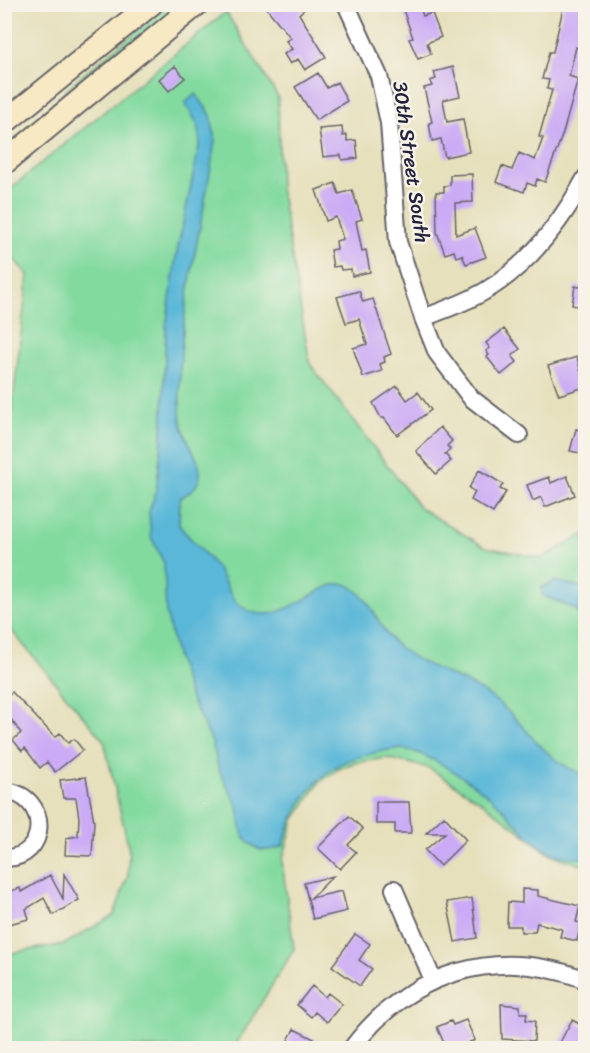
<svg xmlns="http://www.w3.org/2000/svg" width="590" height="1053" font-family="Sriracha,sans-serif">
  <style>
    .green { fill: #82da9f; stroke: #527e6d; stroke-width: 1.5 }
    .water { fill: #5ab7d8; stroke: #3e6c8a; stroke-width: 1.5 }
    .building { fill: #cbabf5 }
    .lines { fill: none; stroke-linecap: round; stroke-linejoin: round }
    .street-casing { stroke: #676468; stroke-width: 20 }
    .secondary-casing { stroke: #676468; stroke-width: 26 }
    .street { stroke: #fff; stroke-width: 16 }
    .secondary { stroke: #f7e9c3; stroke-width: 22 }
    .labels { text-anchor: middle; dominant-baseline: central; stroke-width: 5; stroke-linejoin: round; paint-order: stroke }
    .street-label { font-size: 20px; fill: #22223b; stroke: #f7f3e8 }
  </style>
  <rect width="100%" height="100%" fill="#f7f3e8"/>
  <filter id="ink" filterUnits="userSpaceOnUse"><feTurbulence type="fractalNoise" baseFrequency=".0167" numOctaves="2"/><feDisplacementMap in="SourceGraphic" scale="12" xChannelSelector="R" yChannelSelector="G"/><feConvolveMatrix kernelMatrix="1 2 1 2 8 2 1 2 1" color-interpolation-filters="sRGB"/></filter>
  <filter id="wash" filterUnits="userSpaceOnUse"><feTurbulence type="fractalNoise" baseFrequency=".008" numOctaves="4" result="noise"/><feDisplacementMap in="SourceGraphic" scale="24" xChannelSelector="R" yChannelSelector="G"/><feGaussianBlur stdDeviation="1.35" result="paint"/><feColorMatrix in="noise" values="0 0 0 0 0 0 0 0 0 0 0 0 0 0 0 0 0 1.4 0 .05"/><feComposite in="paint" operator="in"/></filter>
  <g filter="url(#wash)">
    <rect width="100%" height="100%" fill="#e6e0bc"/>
    <path class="green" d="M 169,5 L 185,5 L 18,139 L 74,82 Z
      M 226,12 L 278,97 L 280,187 L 310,364 L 420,508 L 485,547 L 542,558 L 585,534 L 585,866 L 551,855 L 479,800 L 429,768 L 387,758 L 354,763 L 337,770 L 319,783 L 294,820 L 282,862 L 294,949 L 234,1048 L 5,1048 L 5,954 L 65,944 L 114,915 L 128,875 L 129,849 L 104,741 L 5,623 L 5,467 L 28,275 L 5,249 L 5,193 Z"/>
    <path class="water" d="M 196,94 L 211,115 L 215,140 C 204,223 179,304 180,388 C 180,400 179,414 182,425 C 189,453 220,478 180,498 L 179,525 C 191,541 207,554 218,570 C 225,580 229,597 239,605 C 282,638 324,568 352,587 C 375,602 378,631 399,647 C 426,669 463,677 491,697 C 524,719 544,764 585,774 L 585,859 C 576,858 563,857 554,854 C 532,845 515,821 499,805 C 480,787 426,750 401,749 C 387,748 369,755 356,758 C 316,769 293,809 283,846 L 271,850 L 260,850 L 249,843 L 242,833 L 238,807 L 219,770 L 212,742 L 189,695 L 176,655 L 166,612 L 164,563 L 151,537 L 149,512 L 156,491 L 162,439 L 166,327 L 176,257 L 200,142 L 197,123 L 185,103 Z
      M 555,581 L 585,588 L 585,628 L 577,610 L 542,595 L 541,588 Z"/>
    <g id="blocks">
      <path class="building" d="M 263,4 L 310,4 L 299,14 L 326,57 L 305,70 L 298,59 L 290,64 L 284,54 L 292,49 L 286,41 L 291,38 Z
        M 401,4 L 419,4 L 423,16 L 432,13 L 441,37 L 427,43 L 431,54 L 418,59 L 409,39 L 413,38 Z
        M 564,4 L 585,4 L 581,24 L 585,25 L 585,34 L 582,48 L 576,47 L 569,76 L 578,79 L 563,133 L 545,182 L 537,179 L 535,186 L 527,183 L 524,192 L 496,182 L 502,166 L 512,170 L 519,153 L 535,160 L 543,138 L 539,137 L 552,90 L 547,89 L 549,80 L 542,79 L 549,52 L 553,52 Z
        M 175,66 L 185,78 L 169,91 L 159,79 Z
        M 453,67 L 460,96 L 443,100 L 447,122 L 463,119 L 469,152 L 445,157 L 441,139 L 432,141 L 429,123 L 432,122 L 424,88 L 432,86 L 430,81 L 436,79 L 434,72 Z
        M 318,73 L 327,88 L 337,82 L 347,101 L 316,120 L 295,87 Z
        M 342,127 L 343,136 L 347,135 L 347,141 L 356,140 L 358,158 L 342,160 L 341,155 L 323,157 L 319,129 Z
        M 472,174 L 473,202 L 455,203 L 456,235 L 475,228 L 486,257 L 466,264 L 462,255 L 456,257 L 454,251 L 445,254 L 437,232 L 436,192 L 444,192 L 444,186 L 450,185 L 450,175 Z
        M 335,183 L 339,194 L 352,190 L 362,219 L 356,221 L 362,251 L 366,250 L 370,272 L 352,276 L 351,269 L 341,270 L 340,266 L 333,267 L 330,250 L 337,249 L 336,241 L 343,239 L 336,217 L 326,221 L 316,190 Z
        M 575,286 L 585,288 L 585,308 L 572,305 Z
        M 359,291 L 363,302 L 373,299 L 391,354 L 384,357 L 385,362 L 380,364 L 382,371 L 363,377 L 353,348 L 367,344 L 359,319 L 346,323 L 337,297 Z
        M 504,329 L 520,349 L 512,356 L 517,362 L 501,375 L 487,357 L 489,355 L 486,351 L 490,348 L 486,343 Z
        M 577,357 L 585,387 L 559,395 L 548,366 Z
        M 397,386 L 407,400 L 418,392 L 431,410 L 397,435 L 384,418 L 381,418 L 373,403 Z
        M 440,427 L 452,441 L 447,446 L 450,449 L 445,454 L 451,461 L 436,474 L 416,451 Z
        M 576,429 L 585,431 L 585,454 L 570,451 Z
        M 479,470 L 503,484 L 500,489 L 506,492 L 493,513 L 471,500 L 475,492 L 469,488 Z
        M 567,476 L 575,495 L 545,507 L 541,497 L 533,501 L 527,485 L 549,477 L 551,483 Z
        M 12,692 L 55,737 L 60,733 L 68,743 L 74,739 L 83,750 L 55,772 L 47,762 L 40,768 L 25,748 L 22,751 L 13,740 L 21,733 L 4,710 L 4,698 Z
        M 86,777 L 94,821 L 92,856 L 65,855 L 66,838 L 78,836 L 79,818 L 76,798 L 63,798 L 60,780 Z
        M 376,802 L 409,802 L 411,833 L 395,833 L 395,824 L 376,824 Z
        M 349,816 L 363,829 L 348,845 L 356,852 L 340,869 L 318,848 Z
        M 444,816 L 466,840 L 440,866 L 425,850 L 445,833 L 426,833 Z
        M 64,874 L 79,900 L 53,915 L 44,898 L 26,909 L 29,919 L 4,925 L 4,893 L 20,888 L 21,892 L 50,875 L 63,899 Z
        M 333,876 L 311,898 L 342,891 L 347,911 L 313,919 L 304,883 Z
        M 522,889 L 538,890 L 538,896 L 580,906 L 576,922 L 581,923 L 577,941 L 560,937 L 562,929 L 537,923 L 535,932 L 521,932 L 521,926 L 507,926 L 508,902 L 522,903 Z
        M 472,898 L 477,938 L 455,942 L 447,902 Z
        M 355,934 L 370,944 L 359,960 L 372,969 L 360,986 L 332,966 Z
        M 312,986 L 325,997 L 328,993 L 342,1004 L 327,1022 L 315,1012 L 311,1017 L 297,1005 Z
        M 501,1004 L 520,1006 L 520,1013 L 527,1013 L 526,1020 L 535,1021 L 534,1041 L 502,1039 Z
        M 466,1020 L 475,1040 L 468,1043 L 470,1048 L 446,1048 L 437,1027 L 451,1021 L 453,1025 Z
        M 572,1020 L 585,1027 L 585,1048 L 557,1048 Z
        M 294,1029 L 318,1041 L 314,1048 L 284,1048 Z"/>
    </g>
  </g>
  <g filter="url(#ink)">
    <use href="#blocks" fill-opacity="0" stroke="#676468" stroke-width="1.5"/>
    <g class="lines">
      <defs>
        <path id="street" d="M 346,4 L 379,76 L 389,123 L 398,242 L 423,318 L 437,353 L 471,398 L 519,435
          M 423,318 C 439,312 455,306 470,299 C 522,275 559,226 586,177
          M 4,791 C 52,795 48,860 4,858
          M 394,889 L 433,980
          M 352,1048 C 409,972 496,945 586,980"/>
        <path id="secondary" d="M 4,123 L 151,4
          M 4,163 L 197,4"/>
      </defs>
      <use href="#street" class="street-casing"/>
      <use href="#secondary" class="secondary-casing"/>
      <use href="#street" class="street"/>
      <use href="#secondary" class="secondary"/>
    </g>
  </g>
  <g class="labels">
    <g class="street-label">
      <text transform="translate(411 162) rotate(82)">30th Street South</text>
    </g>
  </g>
  <rect width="590" height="1053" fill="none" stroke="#f7f3e8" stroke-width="24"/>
</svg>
